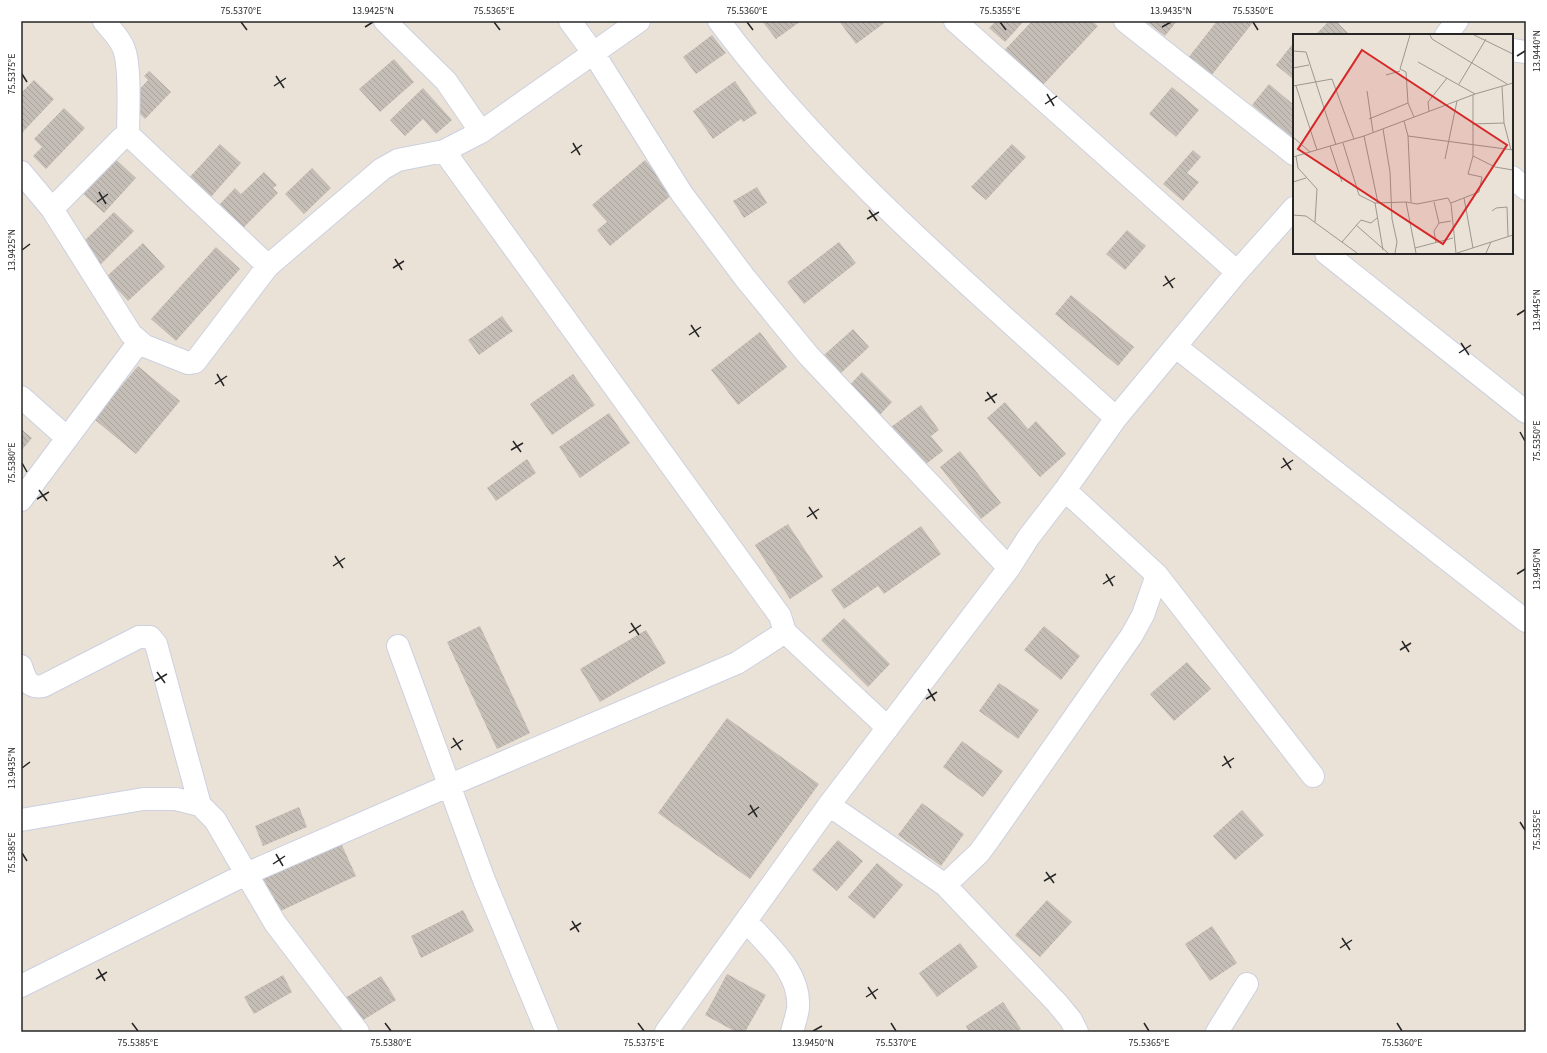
<svg xmlns="http://www.w3.org/2000/svg" width="1547" height="1053" font-family="'Source Sans 3',sans-serif">
  <style>
    .building { fill: url(#building-back-hatch) }
    .lines { fill: none; stroke-linecap: round; stroke-linejoin: round }
    .minor-casing { stroke: #ccd0e0; stroke-width: 24 }
    .minor { stroke: #fff; stroke-width: 22 }
    .ticks { fill: none; stroke: #262626; stroke-width: 1.5 }
    .inset-road { fill: none; stroke: #9c9790; stroke-width: 1 }
    .view { fill: #d62828; fill-opacity: 0.15; stroke: #d62828; stroke-width: 2 }
    .inset-edge { fill: none; stroke: #262626; stroke-width: 2 }
    .neatline { fill: none; stroke: #262626; stroke-width: 1.5 }
    .ticks-label { font-size: 10px; text-anchor: middle; fill: #262626 }
  </style>
  <defs>
    <pattern id="building-back-hatch" width="6" height="6" patternUnits="userSpaceOnUse"><rect width="6" height="6" fill="#c5beb7"/><path d="M-1 5l2 2M0 0l6 6M5-1l2 2" fill="none" stroke="#a9a39d"/></pattern>
  </defs>
  <rect width="100%" height="100%" fill="#eae2d7"/>
  <path class="building" d="M 762,21 L 801,21 L 776,39 Z
    M 839,21 L 887,21 L 856,44 Z
    M 996,21 L 1024,21 L 1005,42 L 989,28 Z
    M 1032,21 L 1092,21 L 1098,26 L 1042,86 L 1000,55 Z
    M 1146,21 L 1177,21 L 1165,36 Z
    M 1217,21 L 1254,21 L 1211,76 L 1188,58 Z
    M 1329,21 L 1336,21 L 1350,35 L 1315,35 Z
    M 712,35 L 726,53 L 696,74 L 683,57 Z
    M 1294,42 L 1294,80 L 1276,65 Z
    M 394,59 L 414,82 L 380,112 L 359,89 Z
    M 149,71 L 171,92 L 145,119 L 128,102 L 148,80 L 144,76 Z
    M 34,80 L 54,99 L 21,134 L 21,93 Z
    M 735,81 L 757,113 L 743,122 L 741,119 L 713,139 L 693,111 Z
    M 1269,84 L 1294,105 L 1294,139 L 1252,105 Z
    M 1172,87 L 1199,110 L 1176,137 L 1149,114 Z
    M 423,88 L 452,120 L 436,134 L 423,119 L 405,136 L 390,120 Z
    M 64,108 L 85,128 L 46,169 L 33,156 L 42,147 L 34,139 Z
    M 220,144 L 241,163 L 210,198 L 189,178 Z
    M 1012,144 L 1026,157 L 986,200 L 971,187 Z
    M 1193,150 L 1201,157 L 1187,173 L 1199,182 L 1183,201 L 1163,184 Z
    M 110,154 L 136,178 L 104,213 L 78,189 Z
    M 645,160 L 673,194 L 610,246 L 597,230 L 607,222 L 592,205 Z
    M 312,168 L 331,188 L 304,214 L 285,194 Z
    M 264,172 L 277,185 L 273,188 L 278,193 L 243,228 L 220,204 L 235,188 L 241,194 Z
    M 757,187 L 767,203 L 744,218 L 733,201 Z
    M 114,212 L 134,231 L 101,264 L 81,244 Z
    M 1127,230 L 1146,246 L 1125,270 L 1106,254 Z
    M 839,242 L 856,263 L 804,304 L 787,282 Z
    M 143,243 L 165,267 L 128,301 L 106,277 Z
    M 216,247 L 240,269 L 176,341 L 151,319 Z
    M 1071,295 L 1134,347 L 1118,366 L 1055,314 Z
    M 502,316 L 513,331 L 479,355 L 468,340 Z
    M 853,329 L 869,347 L 840,374 L 824,355 Z
    M 760,332 L 787,367 L 738,405 L 711,370 Z
    M 138,366 L 180,401 L 136,454 L 94,419 Z
    M 862,372 L 892,402 L 876,419 L 846,389 Z
    M 573,374 L 595,405 L 552,435 L 530,404 Z
    M 1005,402 L 1028,429 L 1036,421 L 1066,454 L 1040,477 L 987,418 Z
    M 921,405 L 939,430 L 931,436 L 943,451 L 922,467 L 891,427 Z
    M 609,413 L 630,443 L 580,478 L 559,447 Z
    M 21,429 L 32,438 L 21,451 Z
    M 960,451 L 1001,503 L 981,519 L 940,467 Z
    M 527,459 L 536,473 L 496,501 L 487,488 Z
    M 788,524 L 823,577 L 790,599 L 755,545 Z
    M 921,526 L 941,554 L 884,594 L 878,586 L 844,609 L 831,590 Z
    M 844,618 L 890,664 L 868,687 L 821,640 Z
    M 480,626 L 530,733 L 497,749 L 447,642 Z
    M 1044,626 L 1080,656 L 1061,680 L 1024,650 Z
    M 646,630 L 666,663 L 600,702 L 580,669 Z
    M 1187,662 L 1211,689 L 1174,721 L 1150,694 Z
    M 999,683 L 1039,710 L 1018,739 L 979,711 Z
    M 727,718 L 819,784 L 750,879 L 658,813 Z
    M 962,741 L 1003,771 L 983,797 L 943,767 Z
    M 922,803 L 964,834 L 941,866 L 898,835 Z
    M 299,807 L 307,827 L 263,846 L 255,826 Z
    M 1242,810 L 1264,835 L 1235,860 L 1213,836 Z
    M 838,840 L 863,861 L 837,891 L 812,870 Z
    M 340,841 L 356,876 L 274,914 L 258,879 Z
    M 877,863 L 903,885 L 874,919 L 848,897 Z
    M 1047,900 L 1072,922 L 1040,957 L 1015,935 Z
    M 463,910 L 474,931 L 421,958 L 411,936 Z
    M 1212,926 L 1237,963 L 1210,981 L 1185,944 Z
    M 960,943 L 978,967 L 937,997 L 919,973 Z
    M 727,974 L 766,995 L 745,1032 L 736,1032 L 705,1015 Z
    M 283,975 L 292,992 L 254,1014 L 244,997 Z
    M 381,976 L 396,1000 L 355,1025 L 340,1001 Z
    M 1003,1002 L 1021,1029 L 1017,1032 L 969,1032 L 966,1026 Z"/>
  <g class="lines">
    <defs>
      <path id="minor" d="M 104,21 C 111,30 120,38 124,49 C 131,68 128,115 128,137
        M 385,21 L 446,81 L 481,132
        M 570,21 L 594,54 L 682,194 L 745,278 L 808,355 L 1009,568
        M 719,21 C 831,171 978,292 1116,418
        M 955,21 L 1237,272
        M 1125,21 L 1294,154
        M 1446,35 L 1457,21
        M 1512,50 L 1526,52
        M 444,151 L 780,616 L 785,632 L 888,728
        M 21,172 L 52,209 L 131,334 L 145,346 L 188,363 L 195,362 L 268,266 L 382,169 L 398,160 L 444,151 L 481,132 L 639,21
        M 1512,177 L 1526,189
        M 52,209 L 122,138 L 128,137 L 133,139 L 268,266
        M 1326,253 L 1526,412
        M 1176,347 L 1526,621
        M 21,397 L 66,437
        M 1065,490 L 1157,575 L 1313,776
        M 21,500 L 139,342
        M 398,646 L 484,880 L 547,1032
        M 21,666 C 25,678 28,689 43,686 L 139,637 L 150,637 L 156,644 L 200,805
        M 829,805 L 945,885 L 1057,1003 L 1071,1020 L 1077,1032
        M 21,820 L 143,799 L 176,799 L 200,805 L 215,820 L 275,923 L 358,1032
        M 945,885 L 979,853 L 990,838 L 1132,635 L 1143,615 L 1157,575
        M 747,922 C 768,946 801,972 798,1008 C 797,1016 794,1024 792,1032
        M 21,986 L 246,874 L 448,786 L 737,663 L 785,632
        M 666,1032 L 829,805 L 1009,568 L 1028,538 L 1065,490 L 1116,418 L 1237,272 L 1294,208
        M 1217,1032 L 1247,984"/>
    </defs>
    <use href="#minor" class="minor-casing"/>
    <use href="#minor" class="minor"/>
  </g>
  <path class="ticks" d="M 241,22 L 247,30M 494,22 L 500,30M 747,22 L 753,30M 1000,22 L 1006,30M 1253,22 L 1258,30M 365,27 L 373,22M 1162,27 L 1171,22M 1517,56 L 1525,51M 22,74 L 27,82M 276,76 L 284,88M 274,86 L 286,78M 1047,94 L 1054,106M 1045,104 L 1057,96M 573,143 L 580,155M 571,153 L 582,145M 99,192 L 106,204M 97,202 L 108,194M 869,210 L 877,221M 867,219 L 879,212M 22,250 L 30,244M 395,259 L 402,270M 393,268 L 404,261M 1165,276 L 1173,288M 1163,286 L 1175,278M 1517,315 L 1525,310M 691,325 L 699,337M 689,335 L 701,327M 1461,343 L 1469,355M 1459,353 L 1471,345M 217,374 L 224,386M 215,384 L 227,376M 987,392 L 995,403M 985,401 L 997,394M 1520,432 L 1525,441M 513,441 L 521,452M 511,450 L 523,443M 1283,458 L 1291,470M 22,463 L 27,472M 1281,468 L 1293,460M 39,490 L 47,501M 37,499 L 49,492M 809,507 L 817,519M 807,517 L 819,509M 335,556 L 343,568M 333,566 L 345,558M 1106,574 L 1113,586M 1517,574 L 1525,569M 1103,584 L 1115,576M 631,623 L 639,635M 629,633 L 641,625M 1402,641 L 1409,652M 1400,650 L 1411,643M 157,672 L 165,683M 155,681 L 167,674M 928,689 L 935,701M 926,699 L 937,692M 453,738 L 461,750M 451,748 L 463,740M 1224,756 L 1231,768M 1222,766 L 1234,758M 22,768 L 30,762M 750,805 L 757,817M 748,815 L 759,807M 1520,822 L 1525,830M 22,853 L 27,861M 276,854 L 283,866M 273,864 L 285,856M 1046,872 L 1054,883M 1044,881 L 1056,874M 572,921 L 579,932M 570,930 L 581,923M 1342,938 L 1350,950M 1340,948 L 1352,940M 98,969 L 105,981M 96,979 L 107,972M 868,987 L 876,999M 866,997 L 878,989M 132,1023 L 138,1031M 385,1023 L 391,1031M 638,1023 L 644,1031M 891,1023 L 896,1031M 1144,1023 L 1149,1031M 1397,1023 L 1402,1031M 813,1031 L 822,1026"/>
  <g transform="translate(1293 34)">
    <rect width="220" height="220" fill="#eae2d7"/>
    <path class="inset-road" d="M 117,1 L 107,35 L 113,38 L 115,69 L 121,83M 137,1 L 139,5 L 214,50M 181,1 L 220,20M 0,17 L 13,18 L 43,111M 125,28 L 182,60M 0,34 L 16,31M 93,41 L 107,37M 166,50 L 193,5M 0,52 L 39,45 L 61,105M 3,52 L 24,116M 209,52 L 211,89 L 218,116M 74,57 L 80,98M 180,61 L 180,122 L 202,133 L 220,136M 136,77 L 135,68 L 154,44M 76,85 L 115,69M 111,87 L 115,102 L 118,168M 179,90 L 211,89M 90,95 L 97,138 L 99,185 L 104,208 L 102,219M 71,102 L 85,169M 115,102 L 220,116M 0,103 L 17,118M 50,109 L 66,161 L 82,169 L 113,168 L 124,170 L 155,164 L 158,170 L 163,219M 37,112 L 49,148M 3,122 L 5,134 L 24,155 L 22,188M 0,123 L 71,102 L 182,60 L 220,49M 152,125 L 164,67M 0,148 L 13,144M 171,164 L 180,214M 113,168 L 123,219M 141,168 L 146,189 L 158,187M 82,169 L 90,216M 158,169 L 186,158 L 189,143 L 175,140 L 180,122M 199,177 L 203,174 L 214,173 L 215,202M 0,181 L 13,182 L 64,219M 63,191 L 95,219M 49,208 L 68,186 L 78,189 L 84,184M 143,209 L 141,197 L 146,189M 122,214 L 160,204M 164,219 L 220,201M 193,219 L 198,208"/>
    <path class="view" d="M 69,16 L 214,111 L 150,210 L 5,115 Z"/>
    <rect width="220" height="220" class="inset-edge"/>
  </g>
  <rect width="1547" height="1053" fill="none" stroke="#ffffff" stroke-width="44"/>
  <rect x="22" y="22" width="1503" height="1009" class="neatline"/>
  <g class="ticks-label">
    <text x="241" y="14">75.5370°E</text>
    <text x="373" y="14">13.9425°N</text>
    <text x="494" y="14">75.5365°E</text>
    <text x="747" y="14">75.5360°E</text>
    <text x="1000" y="14">75.5355°E</text>
    <text x="1171" y="14">13.9435°N</text>
    <text x="1253" y="14">75.5350°E</text>
    <text transform="translate(1536 51) rotate(-90)" y="4">13.9440°N</text>
    <text transform="translate(11 74) rotate(-90)" y="4">75.5375°E</text>
    <text transform="translate(11 250) rotate(-90)" y="4">13.9425°N</text>
    <text transform="translate(1536 310) rotate(-90)" y="4">13.9445°N</text>
    <text transform="translate(1536 441) rotate(-90)" y="4">75.5350°E</text>
    <text transform="translate(11 463) rotate(-90)" y="4">75.5380°E</text>
    <text transform="translate(1536 569) rotate(-90)" y="4">13.9450°N</text>
    <text transform="translate(11 768) rotate(-90)" y="4">13.9435°N</text>
    <text transform="translate(1536 830) rotate(-90)" y="4">75.5355°E</text>
    <text transform="translate(11 853) rotate(-90)" y="4">75.5385°E</text>
    <text x="138" y="1046">75.5385°E</text>
    <text x="391" y="1046">75.5380°E</text>
    <text x="644" y="1046">75.5375°E</text>
    <text x="813" y="1046">13.9450°N</text>
    <text x="896" y="1046">75.5370°E</text>
    <text x="1149" y="1046">75.5365°E</text>
    <text x="1402" y="1046">75.5360°E</text>
  </g>
</svg>
